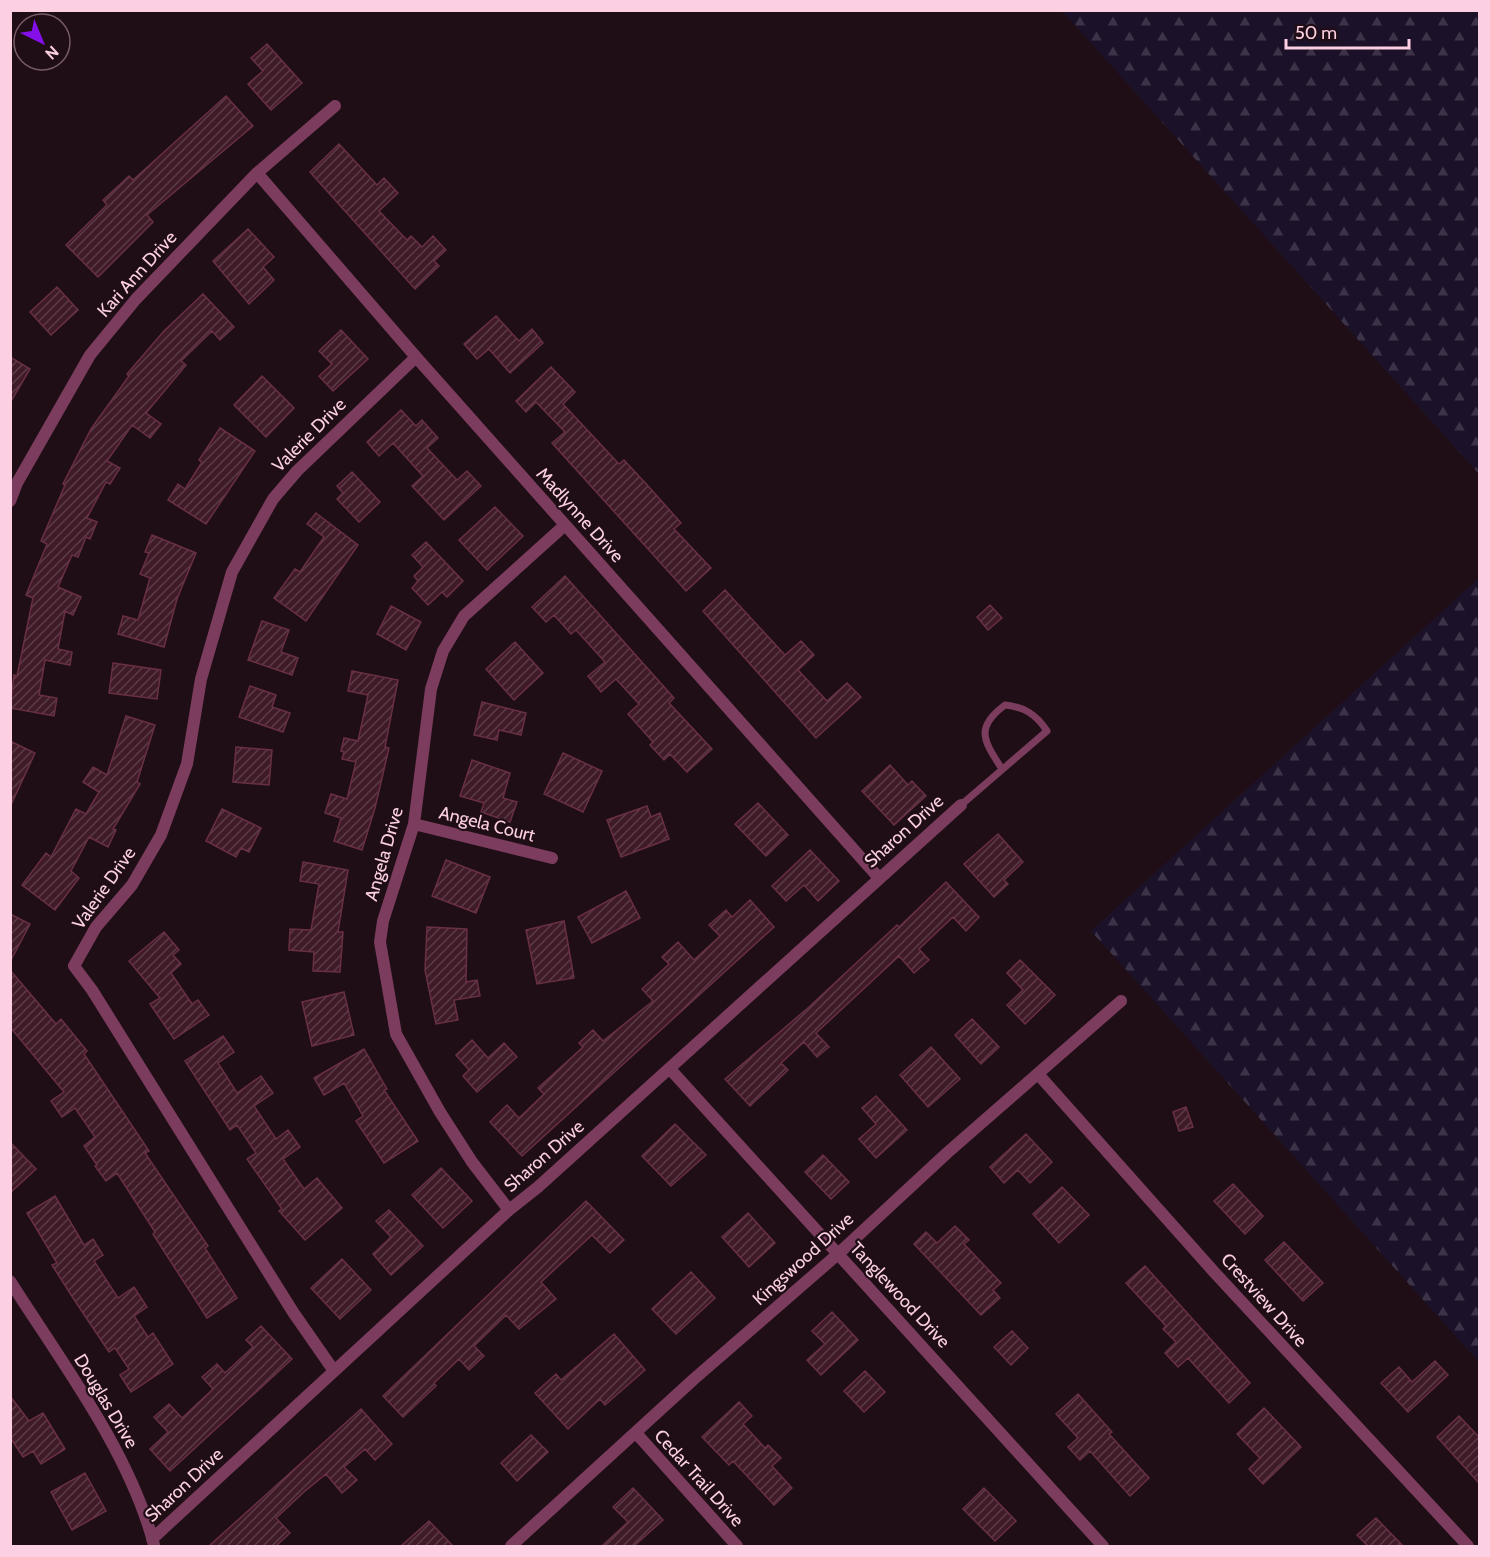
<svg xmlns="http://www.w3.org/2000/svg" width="1490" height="1557" font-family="Cabin,sans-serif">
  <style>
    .forest { fill: url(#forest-firs) }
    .building { fill: url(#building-hatch); stroke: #692f44; stroke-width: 1.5 }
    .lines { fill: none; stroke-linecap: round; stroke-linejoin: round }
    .lane { stroke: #7b3c5d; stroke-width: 7 }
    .street { stroke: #7b3c5d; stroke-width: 12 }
    .labels { text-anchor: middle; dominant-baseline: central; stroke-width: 4.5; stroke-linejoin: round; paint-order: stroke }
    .street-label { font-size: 18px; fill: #fccfe3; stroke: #1f0e15 }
  </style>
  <defs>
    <pattern id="forest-firs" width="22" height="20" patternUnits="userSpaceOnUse" patternTransform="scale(1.5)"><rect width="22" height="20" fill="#1b1229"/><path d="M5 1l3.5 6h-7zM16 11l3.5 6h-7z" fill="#3d3348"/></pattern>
    <pattern id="building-hatch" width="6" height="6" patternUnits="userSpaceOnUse" patternTransform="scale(1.5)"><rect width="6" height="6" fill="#3f1b28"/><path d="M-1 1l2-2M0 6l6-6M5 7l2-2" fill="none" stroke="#5c3b47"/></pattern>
  </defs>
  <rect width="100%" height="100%" fill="#1f0e15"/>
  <path class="forest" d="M 1062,11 L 1479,11 L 1479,474 Z
    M 1479,578 L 1479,1362 L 1091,931 Z"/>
  <path class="building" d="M 267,44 L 302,83 L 271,110 L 248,84 L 263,71 L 251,58 Z
    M 226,96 L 253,126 L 147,215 L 153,222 L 98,277 L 66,245 L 107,205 L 103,200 L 129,176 L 133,180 Z
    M 339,144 L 377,185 L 384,178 L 398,193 L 379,211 L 407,240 L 411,236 L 422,247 L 433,236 L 446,250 L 434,261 L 439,266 L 415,289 L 310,172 Z
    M 248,229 L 274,257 L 263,267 L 274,280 L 249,304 L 213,261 Z
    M 57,287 L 78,310 L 51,335 L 30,312 Z
    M 203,294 L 234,327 L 220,340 L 212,331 L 181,361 L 186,365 L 146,413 L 161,424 L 150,438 L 132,425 L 107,461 L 120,468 L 110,484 L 106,482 L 87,518 L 97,522 L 90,539 L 86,537 L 78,557 L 72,555 L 58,587 L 81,597 L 73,615 L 65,611 L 58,649 L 72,652 L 70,665 L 45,660 L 39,695 L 57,698 L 54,716 L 10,708 L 14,675 L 17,676 L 33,598 L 26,595 L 47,544 L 41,541 L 65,485 L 63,484 L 91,429 L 129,376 L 127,374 L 164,331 Z
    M 496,316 L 519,341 L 532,329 L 543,343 L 510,373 L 489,349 L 477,359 L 464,344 Z
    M 341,330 L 368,359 L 333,391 L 319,376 L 332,364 L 319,351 Z
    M 10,357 L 30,369 L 10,403 Z
    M 551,367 L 575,392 L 563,404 L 619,464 L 624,460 L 649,487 L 681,523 L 674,529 L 711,568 L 686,591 L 552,443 L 565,432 L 536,402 L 526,412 L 516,401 Z
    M 262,376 L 294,408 L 266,437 L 234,405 Z
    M 401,410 L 416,426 L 422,420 L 438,438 L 427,448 L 457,480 L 467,471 L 481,486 L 444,520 L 412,486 L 423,476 L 393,443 L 379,456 L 367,442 Z
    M 220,428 L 255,451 L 206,524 L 168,500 L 178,484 L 185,489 L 202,462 L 199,460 Z
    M 352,472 L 380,502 L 359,522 L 337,499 L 343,493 L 337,486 Z
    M 495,507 L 523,536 L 487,570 L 459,540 Z
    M 316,513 L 358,545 L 306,621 L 274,598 L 295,569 L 300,572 L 324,537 L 307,524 Z
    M 152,535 L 196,553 L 177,599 L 164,647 L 118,634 L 123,616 L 138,620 L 150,578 L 140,574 L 149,553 L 145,552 Z
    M 426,542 L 463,581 L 447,597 L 442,592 L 428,605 L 412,588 L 418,581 L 414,576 L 423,567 L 412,555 Z
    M 565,576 L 674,698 L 669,703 L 712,749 L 687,772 L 670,754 L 664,760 L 650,745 L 653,742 L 628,714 L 639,704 L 616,679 L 601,692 L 588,676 L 605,662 L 576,630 L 571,634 L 554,615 L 546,622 L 532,607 Z
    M 725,590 L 785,655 L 801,641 L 814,655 L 798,670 L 827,701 L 847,683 L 861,697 L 816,738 L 703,611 Z
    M 990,605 L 1002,618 L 988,630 L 977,617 Z
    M 391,606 L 421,622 L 406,650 L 377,634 Z
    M 262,621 L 289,630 L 281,652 L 298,658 L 292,675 L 248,660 Z
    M 515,642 L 543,673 L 514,700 L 486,669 Z
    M 113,663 L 161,670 L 157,699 L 109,693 Z
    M 352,671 L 398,680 L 385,747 L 389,748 L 375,808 L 362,850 L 334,841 L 341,818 L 325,813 L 331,794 L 347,799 L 356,762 L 342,759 L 344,752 L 341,751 L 344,738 L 358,741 L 368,695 L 348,691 Z
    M 250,686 L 276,695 L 272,707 L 290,713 L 283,732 L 239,717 Z
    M 482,702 L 526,713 L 521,735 L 499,730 L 497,740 L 474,735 Z
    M 126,716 L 155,725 L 137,782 L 140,784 L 113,829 L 116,830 L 108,847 L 89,837 L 71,871 L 79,878 L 55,910 L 22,885 L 46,853 L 51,857 L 76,809 L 86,814 L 99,792 L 83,782 L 93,767 L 107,775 Z
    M 10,741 L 35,753 L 10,807 Z
    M 236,747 L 272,750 L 269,785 L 233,782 Z
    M 563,753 L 602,771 L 583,812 L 544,794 Z
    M 472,760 L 510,773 L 503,798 L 517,802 L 510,822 L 481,812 L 484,803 L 460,796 Z
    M 890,765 L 908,785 L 912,781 L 926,796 L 894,825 L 862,791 Z
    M 758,803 L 788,835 L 766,856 L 735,824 Z
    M 647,806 L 651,817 L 660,813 L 669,839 L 621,857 L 607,820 Z
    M 222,809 L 261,828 L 249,852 L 241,848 L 236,857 L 206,841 Z
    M 998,834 L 1023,862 L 1004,880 L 1008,884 L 994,897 L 964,864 Z
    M 810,850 L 839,881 L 818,901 L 804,885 L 786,901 L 772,886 Z
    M 446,860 L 490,877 L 476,913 L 432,896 Z
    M 303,862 L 348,870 L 338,932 L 343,932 L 340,972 L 313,971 L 314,952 L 289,950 L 290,929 L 311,930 L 319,884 L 300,881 Z
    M 946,882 L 979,917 L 966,931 L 953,917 L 919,949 L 929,960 L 914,973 L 899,956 L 816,1033 L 829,1047 L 817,1057 L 804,1042 L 781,1063 L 788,1070 L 750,1106 L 725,1079 L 809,1007 L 897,925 L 899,927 Z
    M 626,891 L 640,918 L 592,943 L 578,917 Z
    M 750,900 L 774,927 L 522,1156 L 490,1122 L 507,1105 L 519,1118 L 544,1094 L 538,1088 L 583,1047 L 579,1043 L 593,1030 L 603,1041 L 653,1001 L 642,989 L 669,964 L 662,957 L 678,942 L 694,960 L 720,936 L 709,925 L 726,910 L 732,917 Z
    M 10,914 L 30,924 L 10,962 Z
    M 564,921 L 574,978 L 537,984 L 526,930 Z
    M 427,927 L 467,929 L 466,982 L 477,980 L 480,996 L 454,1000 L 458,1020 L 436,1024 L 425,970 Z
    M 164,932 L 179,950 L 173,955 L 181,964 L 171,973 L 192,1004 L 198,1000 L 209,1015 L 174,1039 L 150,1004 L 160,998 L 129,961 Z
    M 1020,960 L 1055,995 L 1025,1024 L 1007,1005 L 1023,990 L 1007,973 Z
    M 10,970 L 56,1024 L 61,1019 L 87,1051 L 84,1054 L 149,1151 L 145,1153 L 208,1246 L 205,1248 L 237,1298 L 207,1318 L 153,1234 L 155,1232 L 117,1173 L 106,1181 L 95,1166 L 97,1165 L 84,1146 L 95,1137 L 75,1108 L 62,1117 L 51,1101 L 64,1092 L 10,1027 Z
    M 344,992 L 354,1035 L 312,1046 L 302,1002 Z
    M 972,1019 L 999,1047 L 981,1064 L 955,1035 Z
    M 223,1036 L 234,1052 L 218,1063 L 237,1093 L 261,1076 L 273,1093 L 254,1106 L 276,1139 L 288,1130 L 300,1147 L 283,1159 L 304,1189 L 317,1178 L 342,1208 L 305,1240 L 279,1211 L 282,1209 L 247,1159 L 256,1153 L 237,1125 L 230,1130 L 185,1061 Z
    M 472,1040 L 488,1058 L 504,1043 L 517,1057 L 477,1092 L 463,1076 L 469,1070 L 456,1055 Z
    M 931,1047 L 960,1079 L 928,1107 L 900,1075 Z
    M 364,1049 L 387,1089 L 384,1090 L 418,1141 L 384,1163 L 356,1121 L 363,1116 L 344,1083 L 324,1095 L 314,1078 Z
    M 876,1096 L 907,1130 L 876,1158 L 859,1139 L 876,1124 L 862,1108 Z
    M 1186,1107 L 1193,1127 L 1179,1131 L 1173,1112 Z
    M 675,1124 L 706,1155 L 671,1186 L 642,1156 Z
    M 1026,1134 L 1052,1162 L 1030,1183 L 1018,1170 L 1004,1183 L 990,1167 Z
    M 10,1142 L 36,1169 L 10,1193 Z
    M 823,1155 L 849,1182 L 831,1199 L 805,1172 Z
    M 441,1168 L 472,1201 L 443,1228 L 412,1195 Z
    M 1233,1184 L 1263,1216 L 1245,1234 L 1214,1201 Z
    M 1062,1187 L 1089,1215 L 1059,1243 L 1033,1214 Z
    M 55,1196 L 84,1245 L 93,1239 L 103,1255 L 94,1261 L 118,1298 L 134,1287 L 147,1307 L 134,1316 L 148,1337 L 153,1333 L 173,1364 L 131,1392 L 120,1375 L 129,1369 L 115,1348 L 109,1352 L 75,1301 L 52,1265 L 57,1263 L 27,1213 Z
    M 586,1201 L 624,1240 L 610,1253 L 592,1235 L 541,1282 L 556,1299 L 519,1329 L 506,1315 L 474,1346 L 484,1356 L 469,1370 L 459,1359 L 434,1383 L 436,1386 L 403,1417 L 383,1396 Z
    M 389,1210 L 423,1246 L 391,1275 L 373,1254 L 391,1237 L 376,1221 Z
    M 748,1213 L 775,1243 L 749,1267 L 722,1237 Z
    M 955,1226 L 969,1240 L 964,1244 L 1001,1283 L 993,1290 L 1000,1298 L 981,1315 L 914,1244 L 926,1232 L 937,1243 Z
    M 1284,1242 L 1323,1283 L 1303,1301 L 1265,1260 Z
    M 342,1259 L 371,1290 L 340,1319 L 311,1288 Z
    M 1145,1266 L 1250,1383 L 1229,1403 L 1188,1358 L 1178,1367 L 1165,1353 L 1176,1342 L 1163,1329 L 1166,1326 L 1126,1283 Z
    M 691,1272 L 715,1298 L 676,1334 L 652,1309 Z
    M 832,1312 L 858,1340 L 821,1375 L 807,1360 L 825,1344 L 812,1331 Z
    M 261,1326 L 292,1359 L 170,1471 L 150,1449 L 168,1432 L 154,1417 L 169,1404 L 182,1418 L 213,1389 L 202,1377 L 217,1364 L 225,1373 L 253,1347 L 246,1340 Z
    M 1012,1331 L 1028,1348 L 1011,1365 L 994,1347 Z
    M 614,1334 L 645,1370 L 605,1405 L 600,1399 L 568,1429 L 535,1393 L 556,1374 L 561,1380 Z
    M 1435,1361 L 1448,1375 L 1408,1412 L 1381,1383 L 1399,1367 L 1412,1382 Z
    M 865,1371 L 885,1392 L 864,1412 L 844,1391 Z
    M 1078,1394 L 1112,1432 L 1109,1434 L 1149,1478 L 1130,1496 L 1090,1451 L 1080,1460 L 1068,1447 L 1078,1438 L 1056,1414 Z
    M 10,1396 L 29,1421 L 43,1413 L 65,1449 L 41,1464 L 33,1451 L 23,1457 L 10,1437 Z
    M 739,1402 L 752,1416 L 743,1424 L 765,1448 L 768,1445 L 781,1458 L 772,1466 L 792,1488 L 774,1505 L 733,1461 L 729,1465 L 702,1437 Z
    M 1264,1408 L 1301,1447 L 1263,1484 L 1249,1469 L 1260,1458 L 1237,1434 Z
    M 361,1409 L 392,1444 L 375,1460 L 365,1449 L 344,1467 L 357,1480 L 342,1493 L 326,1474 L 305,1491 L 276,1518 L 290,1533 L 276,1546 L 209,1546 Z
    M 1459,1416 L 1479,1437 L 1479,1483 L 1437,1437 Z
    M 531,1435 L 548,1452 L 517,1481 L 501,1463 Z
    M 85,1473 L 106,1511 L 72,1530 L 51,1492 Z
    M 633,1488 L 663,1520 L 634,1546 L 602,1546 L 628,1522 L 613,1507 Z
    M 984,1488 L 1016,1521 L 995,1541 L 963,1509 Z
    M 1376,1518 L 1403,1546 L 1368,1546 L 1357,1535 Z
    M 429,1521 L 453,1546 L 401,1546 Z"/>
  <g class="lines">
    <path class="lane" d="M 961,805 L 1047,731 C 1036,714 1024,707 1005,705 C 974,728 984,741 1002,769"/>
    <path class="street" d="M 257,173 L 416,357 L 879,878
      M 10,501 L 17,483 L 90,355 L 136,299 L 257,173 L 335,106
      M 414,824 L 552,858
      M 670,1069 L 1103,1546
      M 1038,1074 L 1215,1273 L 1468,1546
      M 509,1210 L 472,1162 L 440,1112 L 396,1034 L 380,942 L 383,921 L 414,824 L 431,689 L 443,651 L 464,616 L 565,525
      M 10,1281 C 62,1363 130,1452 154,1545
      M 334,1371 L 293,1312 L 92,990 L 74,966 L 96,927 L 132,885 L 161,835 L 187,764 L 201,679 L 232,572 L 273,499 L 297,471 L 416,357
      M 636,1433 L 737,1546
      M 152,1539 L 509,1210 L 538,1187 L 961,805
      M 511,1546 L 694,1379 L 838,1254 L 947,1153 L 1121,1001"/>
  </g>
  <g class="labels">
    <g class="street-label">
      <text transform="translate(137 274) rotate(-48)">Kari Ann Drive</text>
      <text transform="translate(309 435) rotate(-45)">Valerie Drive</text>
      <text transform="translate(580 515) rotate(48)">Madlynne Drive</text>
      <text transform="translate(487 824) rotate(14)">Angela Court</text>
      <text transform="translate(904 831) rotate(-42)">Sharon Drive</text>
      <text transform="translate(384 854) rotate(-74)">Angela Drive</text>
      <text transform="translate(104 888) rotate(-55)">Valerie Drive</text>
      <text transform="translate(544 1156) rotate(-41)">Sharon Drive</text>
      <text transform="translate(803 1259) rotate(-42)">Kingswood Drive</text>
      <text transform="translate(900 1295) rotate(47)">Tanglewood Drive</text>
      <text transform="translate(1264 1300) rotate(48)">Crestview Drive</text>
      <text transform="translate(106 1401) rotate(59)">Douglas Drive</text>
      <text transform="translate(699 1478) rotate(48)">Cedar Trail Drive</text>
      <text transform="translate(184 1485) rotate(-43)">Sharon Drive</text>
    </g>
  </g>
  <rect width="1490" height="1557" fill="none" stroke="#fccfe3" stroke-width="24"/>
  <g transform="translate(42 42) rotate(137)"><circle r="28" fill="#1f0e15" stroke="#775b67" stroke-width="1.5"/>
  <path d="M0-4.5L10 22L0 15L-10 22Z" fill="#850fe8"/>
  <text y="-9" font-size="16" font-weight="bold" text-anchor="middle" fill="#fccfe3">N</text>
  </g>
  <path d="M1286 39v9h123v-9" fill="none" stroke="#fccfe3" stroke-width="3"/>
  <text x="1295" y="39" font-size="18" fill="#fccfe3" stroke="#1f0e15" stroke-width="4.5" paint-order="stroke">50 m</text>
</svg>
